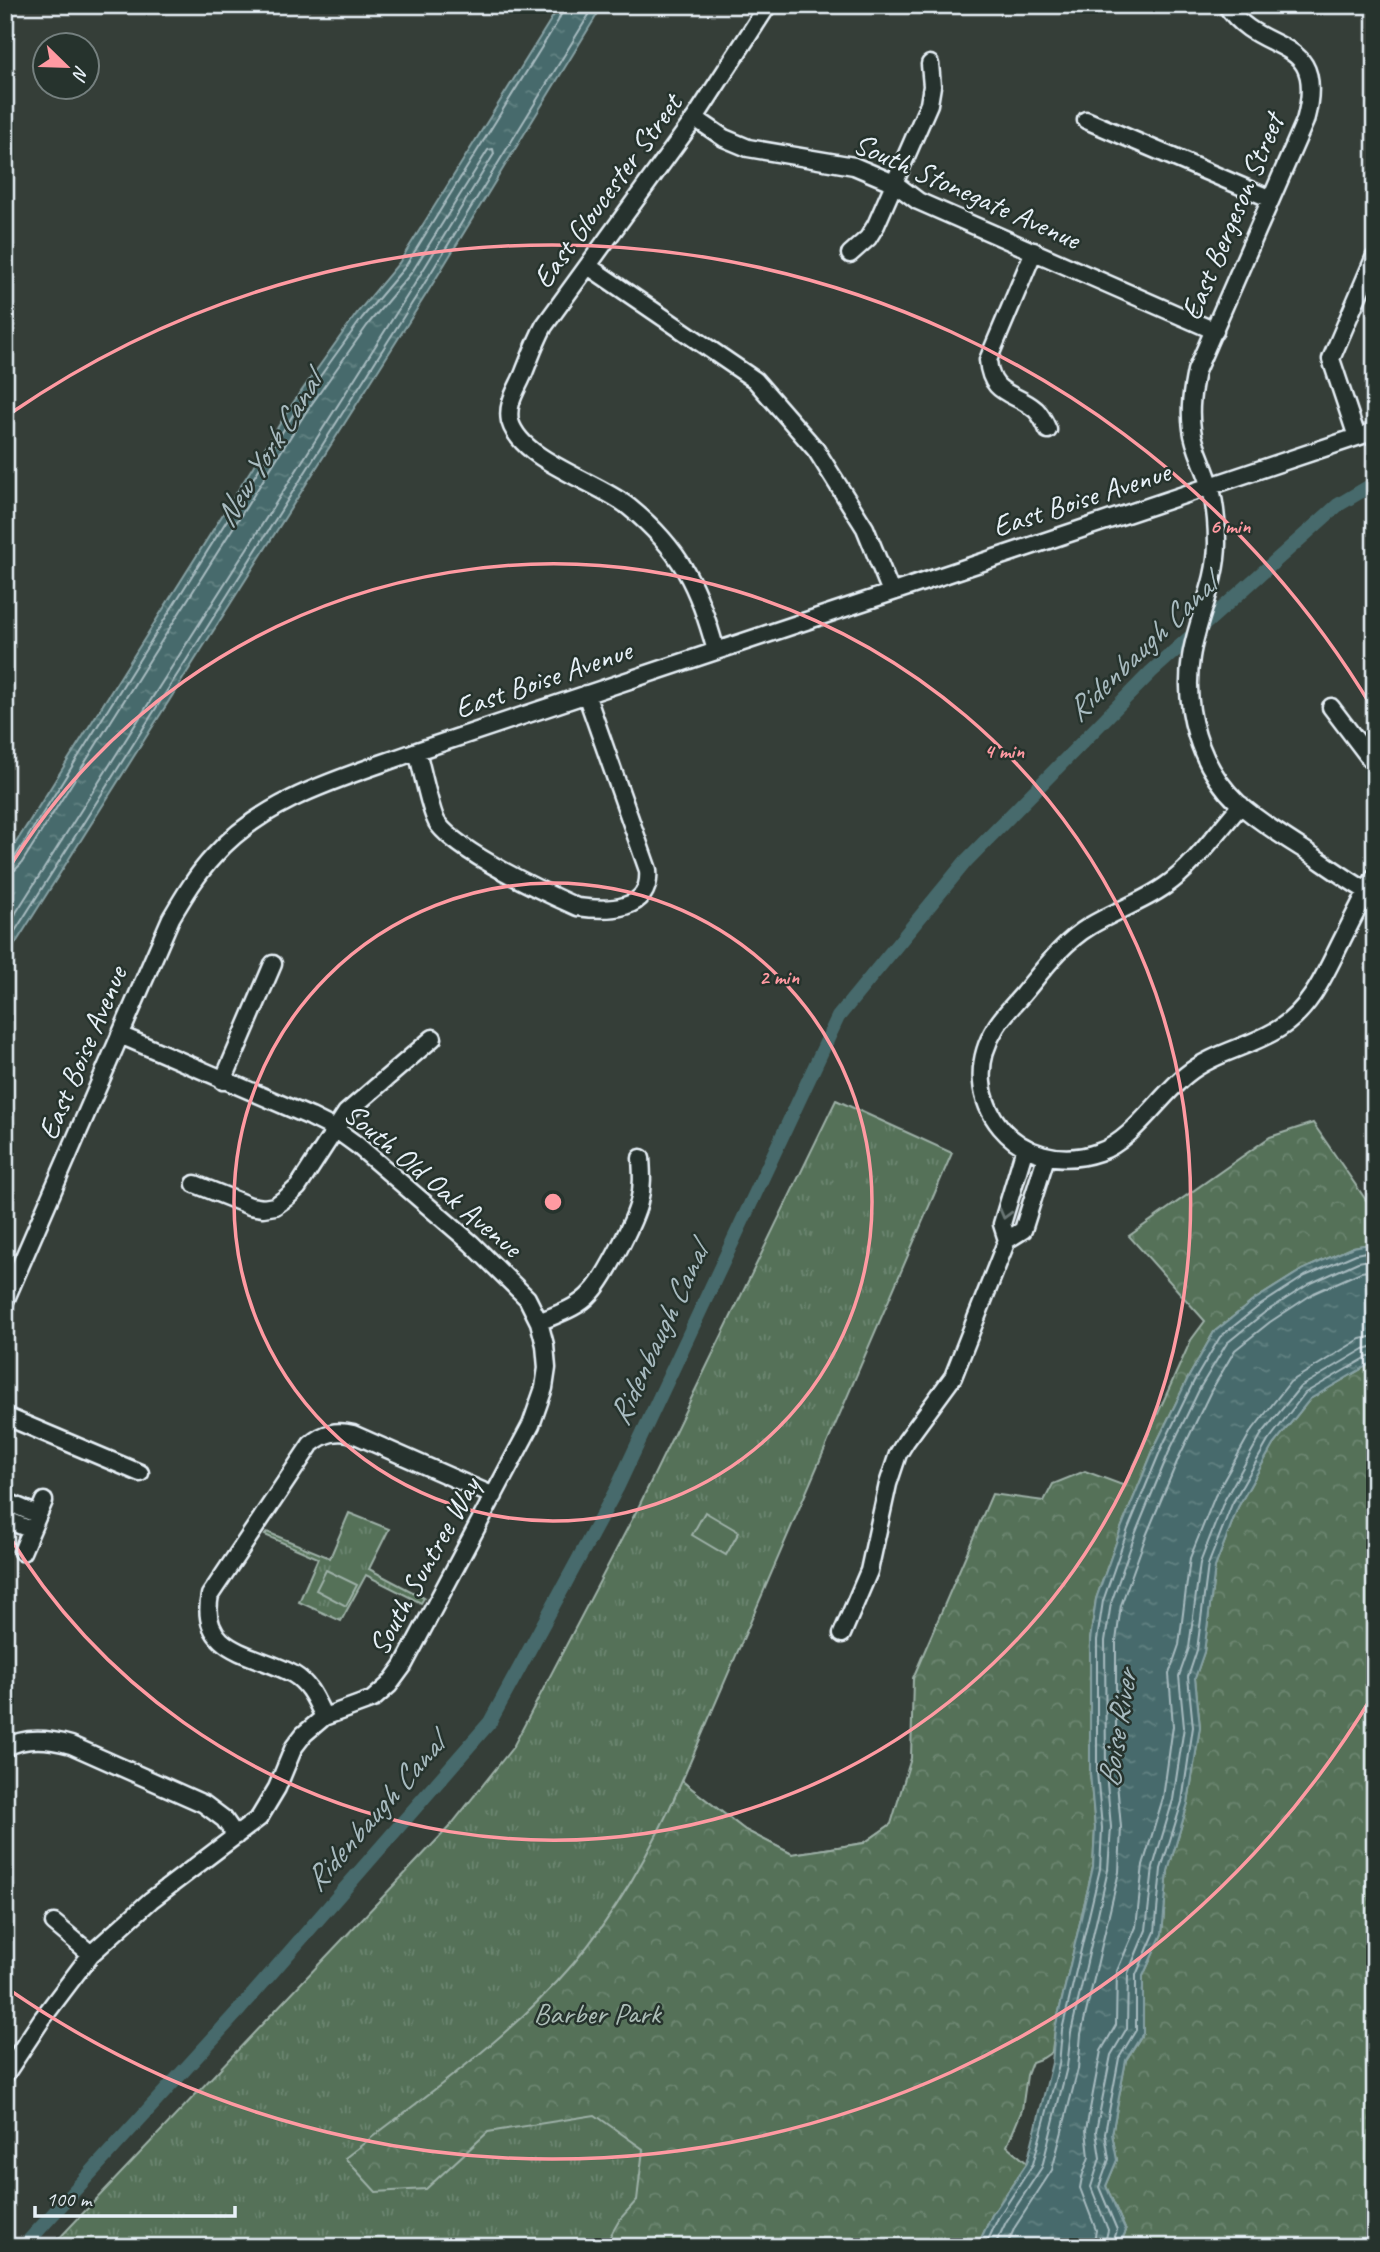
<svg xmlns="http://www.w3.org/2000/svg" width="1380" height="2252" font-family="Caveat,sans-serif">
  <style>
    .grass { fill: url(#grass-tufts); stroke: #9eb1a8; stroke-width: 2 }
    .forest { fill: url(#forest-crowns); stroke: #9eb1a8; stroke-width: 2 }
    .pitch { fill: #547158; stroke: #9eb1a8; stroke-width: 2 }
    .water { fill: url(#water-ripples); stroke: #87a1a4; stroke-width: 2 }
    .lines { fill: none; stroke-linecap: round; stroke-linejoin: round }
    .shore { stroke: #a8bbc0; stroke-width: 2 }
    .canal { stroke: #476b6c; stroke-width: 14 }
    .minor-casing { stroke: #e8f1f8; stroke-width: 21 }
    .minor { stroke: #26332d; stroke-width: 16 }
    .oneway { stroke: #6a7674 }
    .ring { fill: none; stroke: #ff9aa2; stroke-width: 3.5 }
    .labels { text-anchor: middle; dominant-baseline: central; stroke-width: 5; stroke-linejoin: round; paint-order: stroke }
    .street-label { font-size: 30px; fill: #e8f1f8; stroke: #26332d }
    .park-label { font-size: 30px; fill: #adbeb8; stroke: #26332d }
    .water-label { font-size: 32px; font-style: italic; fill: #a8bbc0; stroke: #26332d }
    .centre { fill: #ff9aa2; stroke: #26332d; stroke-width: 3.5 }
    .ring-label { font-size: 21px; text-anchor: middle; font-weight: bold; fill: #ff9aa2; stroke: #26332d; stroke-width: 5; stroke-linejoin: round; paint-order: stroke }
  </style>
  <defs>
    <pattern id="grass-tufts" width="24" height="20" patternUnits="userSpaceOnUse" patternTransform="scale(1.75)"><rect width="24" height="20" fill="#547158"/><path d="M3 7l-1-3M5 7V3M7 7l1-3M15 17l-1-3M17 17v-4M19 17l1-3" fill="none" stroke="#6d8671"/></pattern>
    <pattern id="forest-crowns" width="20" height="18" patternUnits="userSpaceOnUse" patternTransform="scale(1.75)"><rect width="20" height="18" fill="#547158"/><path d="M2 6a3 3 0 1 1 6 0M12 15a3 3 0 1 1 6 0" fill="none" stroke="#6d8671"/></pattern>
    <pattern id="water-ripples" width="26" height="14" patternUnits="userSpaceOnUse" patternTransform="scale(1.75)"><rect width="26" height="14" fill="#476b6c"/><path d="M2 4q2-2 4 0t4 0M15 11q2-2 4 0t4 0" fill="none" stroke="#628182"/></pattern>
  </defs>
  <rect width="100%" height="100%" fill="#353e38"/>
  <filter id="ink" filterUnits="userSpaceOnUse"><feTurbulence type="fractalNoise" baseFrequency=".0143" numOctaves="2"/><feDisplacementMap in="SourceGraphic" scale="14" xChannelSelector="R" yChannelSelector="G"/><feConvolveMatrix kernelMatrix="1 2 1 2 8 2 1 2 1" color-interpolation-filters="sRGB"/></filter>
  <g filter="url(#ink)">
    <path class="grass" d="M 836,1100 L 952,1153 L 682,1781 L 745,1830 L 792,1854 L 864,1843 L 891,1824 L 919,2247 L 51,2247 L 451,1825 L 513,1747 L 638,1508 Z
      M 349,1513 L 389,1529 L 369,1569 L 424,1598 L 421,1603 L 366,1575 L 341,1621 L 299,1602 L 318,1558 L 265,1535 L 267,1532 L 330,1558 Z"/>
    <path class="forest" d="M 1313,1123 L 1368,1203 L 1375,1196 L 1375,1243 L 1353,1247 L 1302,1270 L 1254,1300 L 1214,1332 L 1188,1378 L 1155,1446 L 1122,1526 L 1096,1599 L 1090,1640 L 1090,1773 L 1095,1828 L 1093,1867 L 1055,2029 L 1052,2052 L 1043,2058 L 1032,2062 L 1027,2075 L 1022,2110 L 1007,2146 L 1027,2163 L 992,2215 L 977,2247 L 604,2247 L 620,2219 L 637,2200 L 643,2149 L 595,2115 L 488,2132 L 426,2189 L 376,2192 L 345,2158 C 422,2098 509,2039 573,1964 C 619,1910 654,1845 682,1781 L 745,1830 L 792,1854 L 864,1843 L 891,1824 L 911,1758 L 913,1678 L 992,1494 L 1044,1501 L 1053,1484 L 1085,1471 L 1125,1486 L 1191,1340 L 1205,1321 L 1129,1236 L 1270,1137 Z
      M 1375,1361 L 1375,2247 L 1118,2247 L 1126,2231 L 1106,2186 L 1117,2160 L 1112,2134 L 1126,2060 L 1143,2033 L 1143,1976 L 1162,1934 L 1168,1871 L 1188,1803 L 1200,1727 L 1195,1678 L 1204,1652 L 1215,1567 L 1238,1507 L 1273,1445 L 1310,1399 Z"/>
    <path class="pitch" d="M 705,1512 L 739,1532 L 726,1555 L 692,1535 Z
      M 326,1570 L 357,1585 L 346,1606 L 316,1590 Z"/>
    <path class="water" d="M 560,5 L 603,5 L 427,293 L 5,960 L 5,860 L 293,403 L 357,313 L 399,263 Z
      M 1375,1243 L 1375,1361 L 1310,1399 L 1273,1445 L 1238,1507 L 1215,1567 L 1204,1652 L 1195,1678 L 1200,1727 L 1188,1803 L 1168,1871 L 1162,1934 L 1143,1976 L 1143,2033 L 1126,2060 L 1112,2134 L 1117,2160 L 1106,2186 L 1126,2231 L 1118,2247 L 977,2247 L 992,2215 L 1027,2163 L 1052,2063 L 1055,2029 L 1093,1867 L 1095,1828 L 1090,1773 L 1090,1640 L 1096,1599 L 1122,1526 L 1155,1446 L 1188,1378 L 1214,1332 L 1254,1300 L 1302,1270 L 1353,1247 Z"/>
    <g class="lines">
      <path class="shore" d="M 5,863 L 10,862 L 14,859 L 298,407 L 362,318 L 405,267 L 558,21 L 565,5
        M 5,872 L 15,870 L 21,864 L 306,412 L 369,323 L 412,272 L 488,150 L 493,149 L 494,154 L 414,285 L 5,930
        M 5,947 L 421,289 L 595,5
        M 985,2247 L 998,2218 L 1033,2164 L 1059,2065 L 1062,2030 L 1100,1869 L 1102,1828 L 1097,1772 L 1097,1640 L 1103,1601 L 1128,1529 L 1161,1449 L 1194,1381 L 1220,1337 L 1259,1306 L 1305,1276 L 1356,1254 L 1375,1250
        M 994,2247 L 1006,2222 L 1042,2167 L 1067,2067 L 1071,2032 L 1108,1870 L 1111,1827 L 1106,1772 L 1105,1641 L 1111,1603 L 1136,1532 L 1169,1452 L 1201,1386 L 1227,1343 L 1264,1313 L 1309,1284 L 1358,1262 L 1375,1259
        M 1006,2247 L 1015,2227 L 1052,2170 L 1078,2069 L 1081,2034 L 1119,1872 L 1121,1827 L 1116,1772 L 1116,1641 L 1121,1605 L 1146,1536 L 1179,1457 L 1211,1391 L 1235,1350 L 1270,1322 L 1314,1293 L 1361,1272 L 1375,1270
        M 1093,2247 L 1096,2230 L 1080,2188 L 1082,2177 L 1089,2157 L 1086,2130 L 1101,2051 L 1116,2025 L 1117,1971 L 1136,1927 L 1143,1865 L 1163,1798 L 1173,1726 L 1169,1674 L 1179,1645 L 1190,1558 L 1215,1496 L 1250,1433 L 1290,1382 L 1360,1339 L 1375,1336
        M 1104,2247 L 1108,2230 L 1091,2187 L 1100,2158 L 1096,2131 L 1111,2055 L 1127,2028 L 1128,1973 L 1146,1930 L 1153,1867 L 1173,1800 L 1184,1727 L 1179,1676 L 1189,1648 L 1200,1563 L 1224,1501 L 1261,1435 L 1300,1387 L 1364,1349 L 1375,1346
        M 1112,2247 L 1117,2230 L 1099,2187 L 1109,2159 L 1105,2133 L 1119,2058 L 1136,2030 L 1136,1975 L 1155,1932 L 1161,1869 L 1182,1802 L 1193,1727 L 1188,1677 L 1197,1650 L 1208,1565 L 1232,1504 L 1268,1441 L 1305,1393 L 1369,1356 L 1375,1355"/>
      <path class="canal" d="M 23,2247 L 240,2009 L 490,1722 L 617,1488 L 838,1017 L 966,861 L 1151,672 L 1338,505 L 1375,483"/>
      <defs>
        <path id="minor" d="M 1226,5 C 1261,59 1329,31 1305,121 L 1196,371 C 1192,391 1189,409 1192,429 C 1194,448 1205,466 1210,485 C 1215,503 1217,524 1217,543 C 1217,583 1197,618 1191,657 C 1183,709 1199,766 1238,803 C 1258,821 1281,835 1303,849 C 1327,865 1350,882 1375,896
          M 695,118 L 724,138 L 748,148 L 854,166 L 894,183 L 918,201 L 1215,331
          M 1086,120 L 1271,199
          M 1034,251 L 988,360 C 991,397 1014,391 1036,410 C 1041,415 1045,423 1048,430
          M 850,254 L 868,238 L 876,225 L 929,104 L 932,86 L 930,64
          M 588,266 L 755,380 L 816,450 L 865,528 L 891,592
          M 1357,437 L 1331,359 L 1375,256
          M 716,651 C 699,588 681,549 629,507 C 597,481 521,461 510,421 C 506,402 519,387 525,370 C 531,355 536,341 544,326 L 695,118 L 768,5
          M 1331,707 L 1375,765
          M 417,751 C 421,765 431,815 438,824 C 460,853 541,891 577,907 C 607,911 652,912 648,870 L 586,694
          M 1241,805 C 1217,832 1194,866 1165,886 C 1141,903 1114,911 1090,926 C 1062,943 1043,970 1023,994 C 1014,1005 1003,1015 996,1027 C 951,1100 1019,1180 1099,1152 C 1132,1141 1159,1097 1186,1075 C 1214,1052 1251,1047 1280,1028 C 1311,1008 1325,974 1341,942 C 1352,920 1363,898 1375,876
          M 223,1081 L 273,964
          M 1025,1148 L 1002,1224 L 1007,1240 L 1023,1230 L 1046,1157
          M 195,1184 L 250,1206 L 263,1208 L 275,1206 L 286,1198 L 298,1187 L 346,1113 L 433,1038
          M 5,1301 L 171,918 C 184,896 197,874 214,856 C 266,797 346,777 417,751 L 1375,431
          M 539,1322 C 557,1314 578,1308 591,1293 C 605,1279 635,1220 639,1202 C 643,1187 642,1173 641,1158
          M 5,1416 L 140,1473
          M 5,1501 L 38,1515
          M 5,1519 L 31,1530
          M 22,1552 L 44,1501
          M 842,1634 L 869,1571 L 888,1484 L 898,1454 L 906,1441 L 953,1377 L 1007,1240
          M 324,1717 C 316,1701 310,1684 293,1674 C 256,1653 198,1654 210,1595 L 311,1444 C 324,1433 336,1430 353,1434 L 494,1496
          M 5,1748 C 25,1736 50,1739 71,1745 L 204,1804 L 224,1819 L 236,1836
          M 54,1923 L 91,1954
          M 5,2075 L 42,2019 L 91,1954 L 151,1900 L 259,1818 L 277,1788 L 294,1747 L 304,1734 L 324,1717 L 373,1699 L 389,1685 L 403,1666 L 531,1425 L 544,1388 L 547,1368 L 545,1345 L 539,1322 L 527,1298 L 471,1243 L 357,1145 L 335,1129 L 311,1117 L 120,1035"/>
      </defs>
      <use href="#minor" class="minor-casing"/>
      <use href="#minor" class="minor"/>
    </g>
    <defs><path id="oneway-chevron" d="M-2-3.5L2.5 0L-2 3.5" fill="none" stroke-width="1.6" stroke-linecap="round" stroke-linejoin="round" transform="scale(1.75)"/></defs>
    <use class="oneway" href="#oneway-chevron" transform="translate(1005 1214) rotate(105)"/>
  </g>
  <g class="ring">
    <circle cx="553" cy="1202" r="319"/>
    <path d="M6 873A638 638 0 1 1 6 1531"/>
    <path d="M1373 1695A957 957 0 0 1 11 1991M11 413A957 957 0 0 1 1373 709"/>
  </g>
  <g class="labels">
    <g class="street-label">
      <text transform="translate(607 191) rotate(-54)">East Gloucester Street</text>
      <text transform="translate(967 191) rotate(24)">South Stonegate Avenue</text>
      <text transform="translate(1232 217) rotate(-67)">East Bergeson Street</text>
      <text transform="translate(1081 499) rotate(-18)">East Boise Avenue</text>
      <text transform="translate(543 679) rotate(-19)">East Boise Avenue</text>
      <text transform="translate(82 1053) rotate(-67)">East Boise Avenue</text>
      <text transform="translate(433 1180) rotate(40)">South Old Oak Avenue</text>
      <text transform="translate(424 1566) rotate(-61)">South Suntree Way</text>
    </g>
    <g class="park-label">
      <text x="597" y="2013">Barber Park</text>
    </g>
    <g class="water-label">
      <text transform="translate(268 450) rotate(-58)">New York Canal</text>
      <text transform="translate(1141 648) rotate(-44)">Ridenbaugh Canal</text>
      <text transform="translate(658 1335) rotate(-65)">Ridenbaugh Canal</text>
      <text transform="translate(1117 1729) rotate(-81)">Boise River</text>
      <text transform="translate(374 1813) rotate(-49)">Ridenbaugh Canal</text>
    </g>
  </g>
  <circle cx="553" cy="1202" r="10" class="centre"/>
  <g class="ring-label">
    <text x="1230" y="533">6 min</text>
    <text x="1004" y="758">4 min</text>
    <text x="779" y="984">2 min</text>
  </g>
  <rect width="1380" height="2252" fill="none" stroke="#26332d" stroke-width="28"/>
  <rect x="14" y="14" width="1352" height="2224" fill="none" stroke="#e8f1f8" stroke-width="2.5" filter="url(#ink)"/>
  <g transform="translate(66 66) rotate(113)"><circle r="33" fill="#26332d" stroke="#747f7e" stroke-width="2"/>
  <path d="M0-5L12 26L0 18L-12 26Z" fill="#ff9aa2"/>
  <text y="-10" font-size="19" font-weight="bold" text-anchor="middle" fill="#e8f1f8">N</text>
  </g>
  <path d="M35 2206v10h200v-10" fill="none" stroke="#e8f1f8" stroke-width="3.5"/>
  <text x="46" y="2206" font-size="21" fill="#e8f1f8" stroke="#26332d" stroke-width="5" paint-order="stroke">100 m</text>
</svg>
